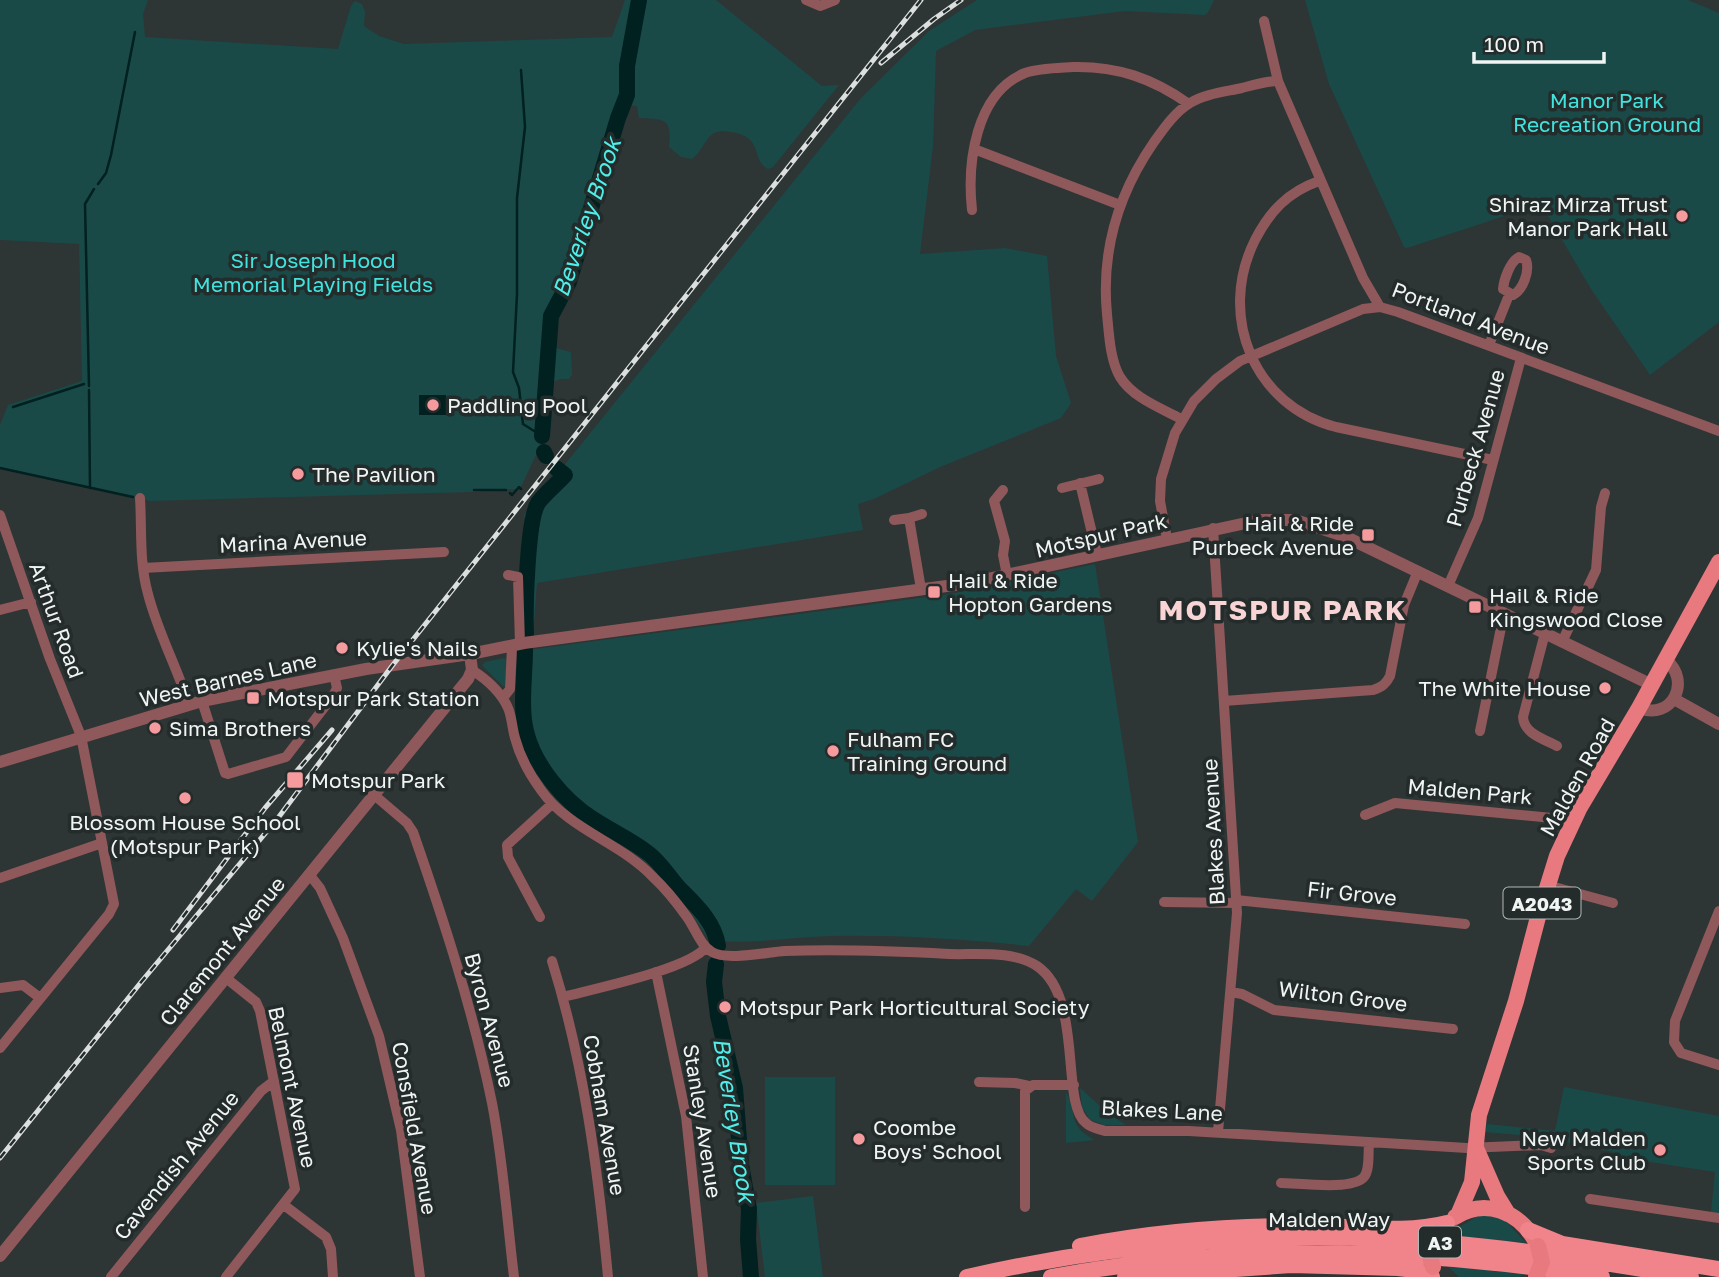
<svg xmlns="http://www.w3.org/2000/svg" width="1719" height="1277" font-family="'Golos Text',sans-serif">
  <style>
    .green { fill: #1a4a48 }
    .water { fill: #002120 }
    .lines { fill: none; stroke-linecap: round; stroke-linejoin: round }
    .stream { stroke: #002120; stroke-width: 2.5 }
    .river { stroke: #002120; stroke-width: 16 }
    .minor { stroke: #8f585a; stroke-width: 10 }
    .tertiary { stroke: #8f585a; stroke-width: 12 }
    .primary { stroke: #e7797f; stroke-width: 16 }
    .trunk { stroke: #f0848a; stroke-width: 16 }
    .rail-casing { stroke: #dbe0df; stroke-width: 5 }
    .rail { stroke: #242b2b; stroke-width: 2.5; stroke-dasharray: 8; stroke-linecap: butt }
    .primary-bridge { stroke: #e7797f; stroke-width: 16 }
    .poi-dot { fill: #f59b9e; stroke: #242b2b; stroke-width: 2.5 }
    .labels { text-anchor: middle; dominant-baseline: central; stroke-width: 7; stroke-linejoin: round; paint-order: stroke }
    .shield { fill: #242b2b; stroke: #b3b8b8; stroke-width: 2 }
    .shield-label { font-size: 19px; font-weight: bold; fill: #f0f5f4 }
    .park-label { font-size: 21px; fill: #40e4df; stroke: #242b2b }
    .poi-label { font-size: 21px; fill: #f0f5f4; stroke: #242b2b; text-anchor: start }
    .street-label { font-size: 21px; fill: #f0f5f4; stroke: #242b2b }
    .water-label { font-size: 23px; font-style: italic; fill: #4fefe9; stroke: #242b2b }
    .district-label { font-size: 28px; font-weight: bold; letter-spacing: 2px; fill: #f8d4d4; stroke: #242b2b }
  </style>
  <rect width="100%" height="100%" fill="#2e3535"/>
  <path class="green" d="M 0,0 L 148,0 L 143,14 L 145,37 L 338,49 L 351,6 L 355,1 L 362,4 L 365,12 L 364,26 L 379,36 L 404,44 L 612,37 L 625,0 L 716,0 L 822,86 L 839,85 L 773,167 L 768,169 C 750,159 765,137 731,132 C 725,131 718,131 714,133 C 705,138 702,152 692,159 L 681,157 L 669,147 C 672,118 665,119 639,118 L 637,106 L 627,105 L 625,121 L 591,229 L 559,316 L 556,348 L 571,352 L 572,375 L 569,379 L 560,379 L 551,383 L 549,427 L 520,489 L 508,489 L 506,491 L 150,501 L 0,467 L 0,425 L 8,405 L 82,381 L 79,244 L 0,240 Z
    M 977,0 L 1214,0 L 1207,14 L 1204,15 L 1125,11 L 975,30 L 936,51 L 933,146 L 920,254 L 1005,248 L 1047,256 L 1056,356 L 1071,403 L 1061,418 L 940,467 L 876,498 L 858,504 L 863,530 L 537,583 L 534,623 L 523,625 L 522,609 L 529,530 L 524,515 L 861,98 L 929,31 Z
    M 1305,0 L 1688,0 L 1719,13 L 1719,322 L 1650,375 L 1591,289 L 1541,204 L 1407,248 L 1404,247 L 1329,84 Z
    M 1095,564 L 1138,842 L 1092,901 L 1076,889 L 1029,946 C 964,939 898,935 832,936 C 791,937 750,945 709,940 C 691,910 669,880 641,858 C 623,844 601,833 582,820 C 524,780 507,718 520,651 L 950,594 Z
    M 505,658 L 507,661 L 505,686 L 503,686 L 482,665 L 485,662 Z
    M 765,1077 L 835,1077 L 835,1185 L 765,1185 Z
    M 1564,1087 L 1719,1116 L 1719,1213 L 1711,1212 L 1715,1172 L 1618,1157 L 1613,1152 L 1542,1137 L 1485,1132 L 1487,1124 L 1555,1131 Z
    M 1080,1088 L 1109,1114 L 1126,1125 L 1105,1125 L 1090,1120 L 1082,1107 Z
    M 1066,1092 C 1078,1114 1067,1126 1095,1140 L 1066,1143 Z
    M 813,1196 L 823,1277 L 765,1277 L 756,1203 Z
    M 1483,1213 L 1505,1220 L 1526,1243 L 1446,1235 Z
    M 1445,1264 L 1525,1273 L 1520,1277 L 1459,1277 Z"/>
  <path class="water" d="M 419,395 L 446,395 L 446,415 L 419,415 Z"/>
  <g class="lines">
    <path class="stream" d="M 521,70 L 525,127 L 517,198 L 517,294 L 513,372 L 519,388 L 523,424 L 542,436
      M 98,184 L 106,173 L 111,155 L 135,32
      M 89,386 L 85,204 L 94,189
      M 89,390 L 90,488
      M 13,407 L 84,384
      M 0,468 L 133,497
      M 474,490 L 506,490
      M 510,493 L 512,495 L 519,487 L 521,489
      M 533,499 L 538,503"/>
    <path class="river" d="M 542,436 L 551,316 L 569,282 L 618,118 L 627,95 L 627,66 L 639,0
      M 544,452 L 546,456
      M 526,636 C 525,611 527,521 538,503 C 545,493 557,484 565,475 L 556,468
      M 525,650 C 525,674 520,708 526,731 C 534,765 564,801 593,819 C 611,831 631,840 648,853 C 663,864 671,881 684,893 C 699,908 715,924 718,946
      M 716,964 L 714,982 L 718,1016 L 735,1088 L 741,1165 L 749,1209 L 748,1239 L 751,1277"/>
    <path class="minor" d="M 806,0 L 820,6 L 835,0
      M 1264,21 L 1278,81 L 1363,278 L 1380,307
      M 974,149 L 1120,205
      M 1319,181 C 1288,192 1270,211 1255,240 C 1217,316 1254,406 1336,427 L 1493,460
      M 972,210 C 967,164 975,93 1025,73 C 1039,68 1057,68 1073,67 C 1117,66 1152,78 1189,104
      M 1519,257 L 1526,260 C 1530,271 1523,290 1513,295 L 1503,289 C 1504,279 1510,262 1519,257 Z
      M 1489,345 L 1509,295
      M 1181,419 C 1161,408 1133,398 1120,377 C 1110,360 1109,334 1107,314 C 1101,252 1118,194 1154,142 C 1164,128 1175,112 1190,103 C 1205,94 1224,92 1242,88 C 1253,85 1266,81 1278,81
      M 1080,483 L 1097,554
      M 1062,488 L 1099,479
      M 1003,490 L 994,501 L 1005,541 L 1003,555 L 1007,575
      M 140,498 C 142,530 139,562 148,594 C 158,633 177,667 189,705
      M 0,515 L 50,659 L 81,736 L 114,904 L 109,914 L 0,1048
      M 909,518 L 922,514
      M 894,520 L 909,518 L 921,589
      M 1213,528 L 1237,913 L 1218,1132
      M 1167,539 L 1160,501 L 1161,479 L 1175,433 L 1194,401 L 1216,379 L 1240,361 L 1363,309 L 1380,307 L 1398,312 L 1719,431
      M 143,568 L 444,552
      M 508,575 L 518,577 L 520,644
      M 1448,586 L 1478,518 L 1521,358
      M 0,610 L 31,602
      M 1545,633 L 1523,717 C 1524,734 1544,739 1557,746
      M 1562,642 L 1596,570 L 1601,507 L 1605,493
      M 472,670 C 486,679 501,692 508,708 C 512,717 512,728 515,738 C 520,757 530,775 541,790 C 569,830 620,842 653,877 C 666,889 677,903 687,917 C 695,928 700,945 712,952 C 727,961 767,952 785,951 C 840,949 894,951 949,954 C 976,955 1013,950 1037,966 C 1084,998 1060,1103 1086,1123 C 1091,1128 1099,1129 1105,1131 L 1189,1131 L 1467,1148 L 1541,1145 L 1551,1148
      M 503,698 L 510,689 L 512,646
      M 202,701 L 225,773 L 228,774 L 286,757 L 333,696 L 337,688 L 334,675
      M 1224,701 L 1373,690 C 1382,687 1386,684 1390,676 L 1404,605 L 1418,571
      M 1480,731 L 1504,613
      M 373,794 L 407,823 L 413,832 C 444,921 473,1010 492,1103 C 503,1160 507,1219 514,1277
      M 1365,815 L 1395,803 L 1573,820
      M 309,874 L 320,888 L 343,938 L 379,1036 L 401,1130 L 420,1277
      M 0,878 L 102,843
      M 1547,885 L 1613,903
      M 1236,900 L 1465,924
      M 1164,902 L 1236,903
      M 1719,911 L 1675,1021 L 1674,1042 L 1681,1053 L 1719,1065
      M 540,917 L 508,857 L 507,845 L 552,804
      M 552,961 C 584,1064 598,1169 608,1277
      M 656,972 L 686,1116 L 703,1277
      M 0,988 L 23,985 L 40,998
      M 1231,992 L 1242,994 L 1274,1010 L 1453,1029
      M 563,997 C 593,989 690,969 706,947
      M 979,1082 L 1015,1083 L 1029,1086
      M 1281,1183 C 1298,1183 1352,1191 1364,1177 C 1370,1170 1368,1153 1369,1144
      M 1590,1199 L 1719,1218
      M 284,1205 L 326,1237 L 331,1249 L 333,1277
      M 1025,1207 L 1025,1091 L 1033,1085 L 1074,1085
      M 111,1277 L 261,1091 L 274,1081
      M 226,1277 L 295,1189 L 260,1011 L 256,1002 L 226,978"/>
    <path class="tertiary" d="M 1674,699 L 1719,724
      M 1639,708 C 1672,721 1692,681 1666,660
      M 0,762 L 202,701 L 366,669 L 470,654 L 524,643 L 969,583 L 1260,520 L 1295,520 L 1344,536 L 1652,685
      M 0,1256 L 468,679 L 472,670 L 470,654"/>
    <path class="primary" d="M 1476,1148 L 1497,1196 L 1508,1214
      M 1458,1215 L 1472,1182 L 1479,1115 L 1516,1001 L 1538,917 L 1557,856 L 1579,809 L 1639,708 L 1719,562
      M 1455,1217 C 1485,1198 1519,1211 1536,1242"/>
    <path class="trunk" d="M 1528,1230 L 1562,1244 L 1719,1269
      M 1080,1246 C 1157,1231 1236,1225 1314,1226 C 1358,1226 1405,1234 1447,1223
      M 967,1277 C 1123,1241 1289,1229 1448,1243 C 1530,1250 1610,1264 1691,1277
      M 1051,1277 C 1233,1243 1420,1248 1602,1277
      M 1125,1277 L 1291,1265 L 1398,1268 L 1414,1270 L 1432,1277"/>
    <defs>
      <path id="rail" d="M 881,63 L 934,19 L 961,0
        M 173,930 L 265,808 L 332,730
        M 0,1158 L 142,981 L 278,818 L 392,666 L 921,0"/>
    </defs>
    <use href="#rail" class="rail-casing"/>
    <use href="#rail" class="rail"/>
    <path class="primary-bridge" d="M 1433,1267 C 1428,1253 1428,1244 1437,1233
      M 1536,1277 L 1542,1262 L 1538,1246"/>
  </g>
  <g class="poi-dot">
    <circle cx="1682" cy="216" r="7"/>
    <circle cx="433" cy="405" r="7"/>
    <circle cx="298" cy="474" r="7"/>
    <rect x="1361" y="528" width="14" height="14" rx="3.5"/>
    <rect x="927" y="585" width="14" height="14" rx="3.5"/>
    <rect x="1468" y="600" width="14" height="14" rx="3.5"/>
    <circle cx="342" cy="648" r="7"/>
    <circle cx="1605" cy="688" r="7"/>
    <rect x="246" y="691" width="14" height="14" rx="3.5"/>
    <circle cx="155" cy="728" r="7"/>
    <circle cx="833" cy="751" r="7"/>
    <rect x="286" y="771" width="18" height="18" rx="3.5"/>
    <circle cx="185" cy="798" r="7"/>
    <circle cx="725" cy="1007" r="7"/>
    <circle cx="859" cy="1139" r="7"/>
    <circle cx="1660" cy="1150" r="7"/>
  </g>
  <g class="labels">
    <g class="shield">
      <rect x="1503.5" y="887.5" width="77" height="31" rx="5"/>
      <rect x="1419" y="1226.5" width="42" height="31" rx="5"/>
    </g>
    <g class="shield-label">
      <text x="1542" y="903">A2043</text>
      <text x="1440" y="1242">A3</text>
    </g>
    <g class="park-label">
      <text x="1607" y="100">Manor Park<tspan x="1607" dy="24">Recreation Ground</tspan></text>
      <text x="313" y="260">Sir Joseph Hood<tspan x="313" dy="24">Memorial Playing Fields</tspan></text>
    </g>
    <g class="poi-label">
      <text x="1668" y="204" text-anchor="end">Shiraz Mirza Trust<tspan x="1668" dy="24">Manor Park Hall</tspan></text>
      <text x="447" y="405">Paddling Pool</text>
      <text x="312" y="474">The Pavilion</text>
      <text x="1354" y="523" text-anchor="end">Hail &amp; Ride<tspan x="1354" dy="24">Purbeck Avenue</tspan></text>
      <text x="948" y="580">Hail &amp; Ride<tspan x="948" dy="24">Hopton Gardens</tspan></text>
      <text x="1489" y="595">Hail &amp; Ride<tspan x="1489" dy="24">Kingswood Close</tspan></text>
      <text x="356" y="648">Kylie's Nails</text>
      <text x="1591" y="688" text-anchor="end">The White House</text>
      <text x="267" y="698">Motspur Park Station</text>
      <text x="169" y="728">Sima Brothers</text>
      <text x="847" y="739">Fulham FC<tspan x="847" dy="24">Training Ground</tspan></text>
      <text x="311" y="780">Motspur Park</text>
      <text x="185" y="822" text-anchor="middle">Blossom House School<tspan x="185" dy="24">(Motspur Park)</tspan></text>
      <text x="739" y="1007">Motspur Park Horticultural Society</text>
      <text x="873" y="1127">Coombe<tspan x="873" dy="24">Boys' School</tspan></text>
      <text x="1646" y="1138" text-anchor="end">New Malden<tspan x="1646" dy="24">Sports Club</tspan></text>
    </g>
    <g class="street-label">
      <text transform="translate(1471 318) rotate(21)">Portland Avenue</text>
      <text transform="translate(1475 448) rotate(-74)">Purbeck Avenue</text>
      <text transform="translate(1101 535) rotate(-13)">Motspur Park</text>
      <text transform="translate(293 541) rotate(-3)">Marina Avenue</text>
      <text transform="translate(57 620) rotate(70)">Arthur Road</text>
      <text transform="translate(228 679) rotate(-13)">West Barnes Lane</text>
      <text transform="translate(1577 777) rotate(-61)">Malden Road</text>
      <text transform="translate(1470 791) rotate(5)">Malden Park</text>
      <text transform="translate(1213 832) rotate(-93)">Blakes Avenue</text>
      <text transform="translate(1352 893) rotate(6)">Fir Grove</text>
      <text transform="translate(222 951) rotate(-51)">Claremont Avenue</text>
      <text transform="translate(1343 996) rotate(7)">Wilton Grove</text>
      <text transform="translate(490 1020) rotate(75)">Byron Avenue</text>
      <text transform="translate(293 1087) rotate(78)">Belmont Avenue</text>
      <text transform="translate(1162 1110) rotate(3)">Blakes Lane</text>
      <text transform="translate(605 1115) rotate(80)">Cobham Avenue</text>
      <text transform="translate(703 1121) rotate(81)">Stanley Avenue</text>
      <text transform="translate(415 1128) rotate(80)">Consfield Avenue</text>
      <text transform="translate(176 1165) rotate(-51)">Cavendish Avenue</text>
      <text x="1329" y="1219">Malden Way</text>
    </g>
    <g class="water-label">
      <text transform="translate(586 217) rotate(-71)">Beverley Brook</text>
      <text transform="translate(735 1120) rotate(81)">Beverley Brook</text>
    </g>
    <g class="district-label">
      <text x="1283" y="609">MOTSPUR PARK</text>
    </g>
  </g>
  <path d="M1474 52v10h130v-10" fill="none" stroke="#f0f5f4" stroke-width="3.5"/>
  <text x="1484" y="52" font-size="21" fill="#f0f5f4" stroke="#242b2b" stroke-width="5" paint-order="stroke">100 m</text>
</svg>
